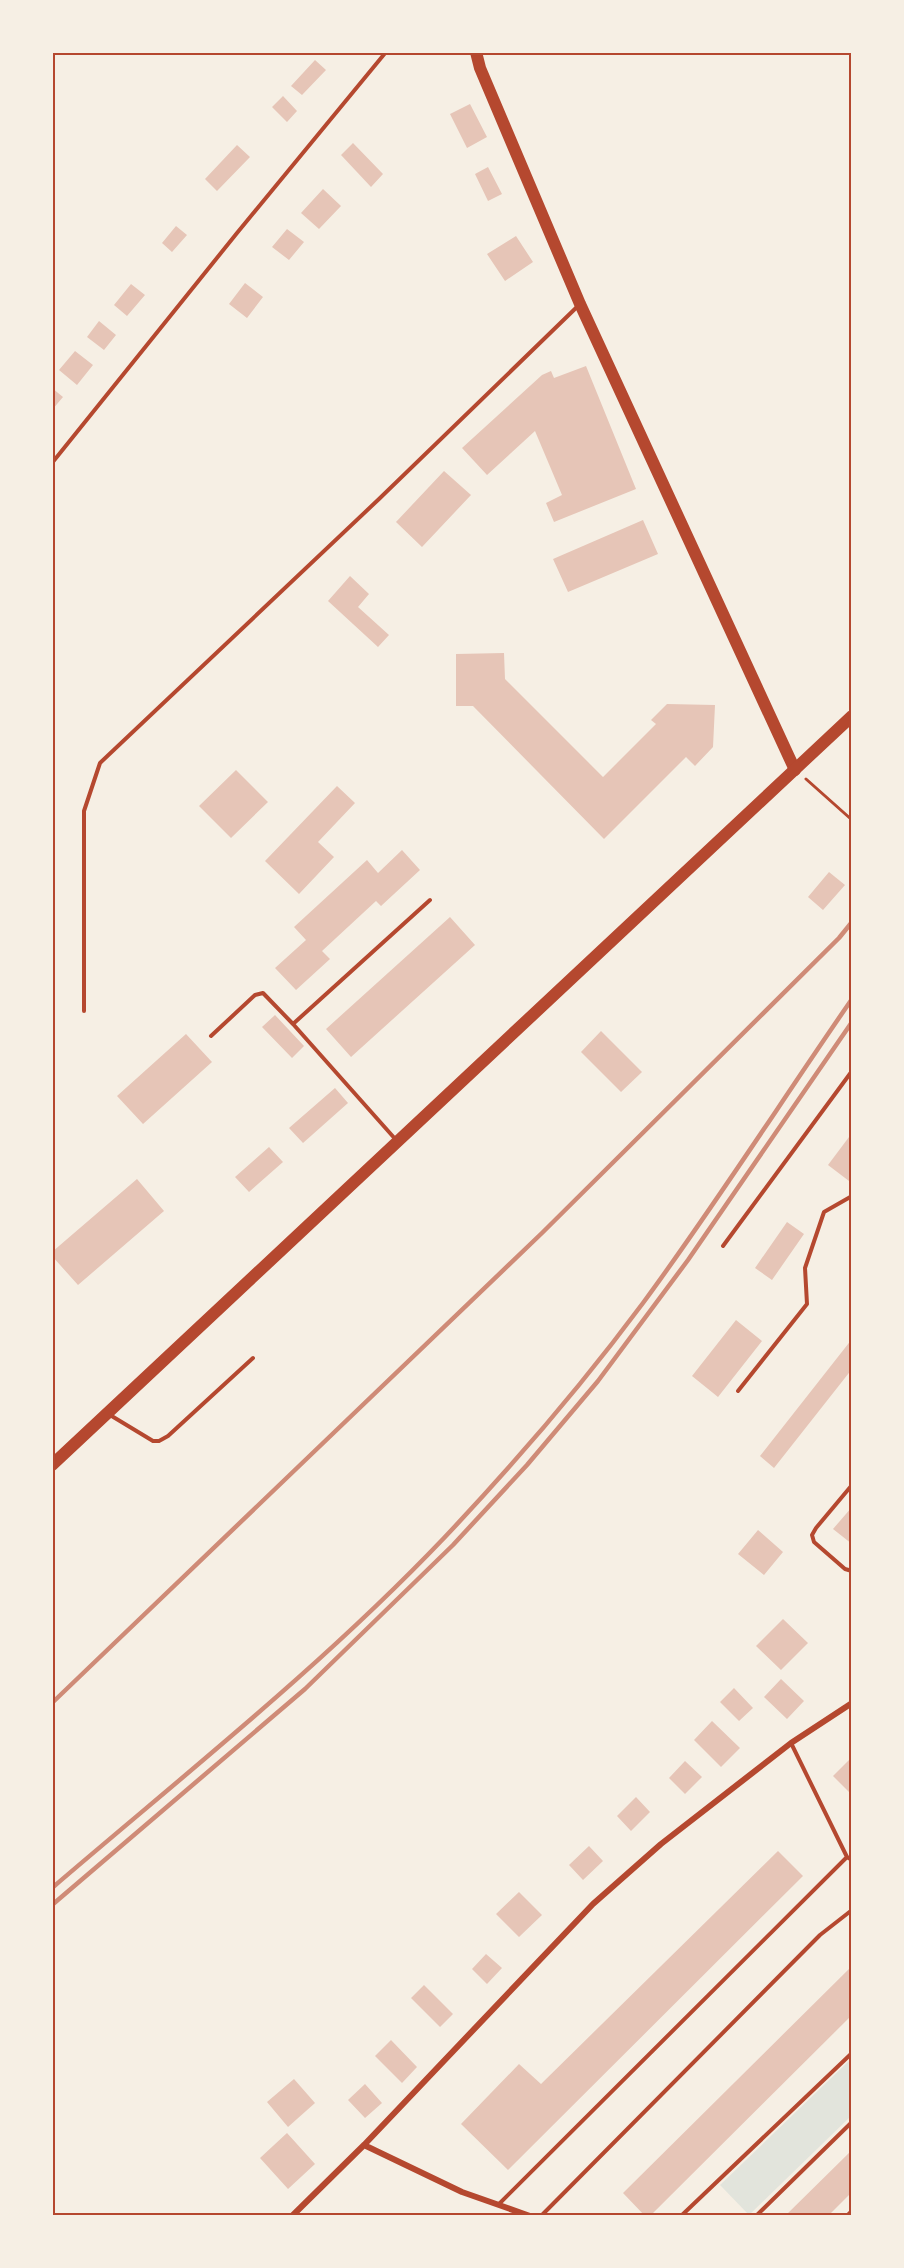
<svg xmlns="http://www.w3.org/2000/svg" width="904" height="2268" font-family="Inter,sans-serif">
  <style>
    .green { fill: #e2e4dc }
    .building { fill: #e6c5b7 }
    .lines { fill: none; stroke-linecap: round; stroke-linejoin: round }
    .path { stroke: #b5482f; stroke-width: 3 }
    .service { stroke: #b5482f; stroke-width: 4 }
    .minor { stroke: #b5482f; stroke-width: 6 }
    .secondary { stroke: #b5482f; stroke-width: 12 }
    .primary { stroke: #b5482f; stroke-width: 12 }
    .rail { stroke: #cf8b77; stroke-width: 4.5 }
    .neatline { fill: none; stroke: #b5482f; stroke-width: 2 }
  </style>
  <rect width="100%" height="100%" fill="#f6efe4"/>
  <path class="green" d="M 851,2059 L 851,2116 L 749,2215 L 720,2185 Z"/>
  <path class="building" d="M 315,60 L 326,70 L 302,95 L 291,86 Z
    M 283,96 L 297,111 L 287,122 L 272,107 Z
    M 470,104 L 487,137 L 467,148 L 450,114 Z
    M 353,143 L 383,174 L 371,187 L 341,155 Z
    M 237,145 L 250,157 L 217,191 L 205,179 Z
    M 488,167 L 502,194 L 488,201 L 475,174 Z
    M 323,189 L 341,206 L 319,229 L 301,213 Z
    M 176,226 L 187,235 L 172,252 L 162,243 Z
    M 287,229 L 304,242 L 289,260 L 272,247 Z
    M 516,236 L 533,262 L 505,281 L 487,254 Z
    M 245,283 L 263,297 L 247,318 L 229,304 Z
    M 131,284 L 145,295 L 127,316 L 114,305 Z
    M 99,321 L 116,335 L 104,350 L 87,337 Z
    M 75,351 L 93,365 L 77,385 L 59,370 Z
    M 586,366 L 636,489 L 554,522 L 546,503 L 562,495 L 535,431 L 487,475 L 462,448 L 542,375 L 551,371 L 554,378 Z
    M 52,388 L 63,397 L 52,410 Z
    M 444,471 L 471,495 L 422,547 L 396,522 Z
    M 643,520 L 658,554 L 568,592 L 553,559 Z
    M 350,576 L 369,594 L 358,607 L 389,635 L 378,647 L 328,601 Z
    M 504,653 L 505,679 L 603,777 L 656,724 L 651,720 L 667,704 L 715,705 L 713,747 L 695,766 L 686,757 L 604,839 L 473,706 L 456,706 L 456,654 Z
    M 236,770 L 268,802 L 231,838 L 199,806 Z
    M 337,786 L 355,803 L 318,842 L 334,857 L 299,894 L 265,861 Z
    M 402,850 L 420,870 L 381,906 L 376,901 L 322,951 L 330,959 L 296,990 L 275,968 L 306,940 L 294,927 L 367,860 L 378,873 Z
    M 829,872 L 845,885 L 823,910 L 808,897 Z
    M 450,917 L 475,945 L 351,1057 L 326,1029 Z
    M 275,1015 L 304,1046 L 292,1058 L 262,1027 Z
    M 601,1031 L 642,1072 L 621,1092 L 581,1052 Z
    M 186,1034 L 212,1062 L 143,1124 L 117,1096 Z
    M 335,1088 L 348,1103 L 303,1143 L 289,1128 Z
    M 852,1133 L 852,1178 L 849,1181 L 828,1165 Z
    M 269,1147 L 283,1162 L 249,1192 L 235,1177 Z
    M 137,1179 L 164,1211 L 78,1285 L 52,1256 L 52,1252 Z
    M 787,1222 L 804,1234 L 772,1280 L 755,1268 Z
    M 736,1320 L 762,1341 L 718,1397 L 692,1376 Z
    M 852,1339 L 852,1369 L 774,1468 L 760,1456 Z
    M 852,1507 L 852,1544 L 833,1529 Z
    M 758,1530 L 783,1552 L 764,1575 L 738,1554 Z
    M 783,1619 L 808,1643 L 781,1670 L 756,1646 Z
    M 781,1679 L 804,1701 L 787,1719 L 764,1697 Z
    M 734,1688 L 753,1708 L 739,1721 L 720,1702 Z
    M 712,1721 L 740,1748 L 721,1767 L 694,1740 Z
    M 852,1757 L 852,1795 L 833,1776 Z
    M 685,1761 L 702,1777 L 685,1794 L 669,1778 Z
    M 636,1797 L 650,1812 L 631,1831 L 617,1816 Z
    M 589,1846 L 603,1861 L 583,1880 L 569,1865 Z
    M 778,1851 L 803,1876 L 508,2170 L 461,2124 L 519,2064 L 541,2084 Z
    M 519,1892 L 542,1915 L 519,1937 L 496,1914 Z
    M 486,1954 L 502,1968 L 487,1984 L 472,1969 Z
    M 852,1966 L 852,2015 L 650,2216 L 645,2216 L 623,2193 Z
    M 424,1985 L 453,2014 L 440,2027 L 411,1998 Z
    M 391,2040 L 417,2067 L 402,2083 L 375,2056 Z
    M 294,2079 L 315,2103 L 288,2127 L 267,2102 Z
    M 365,2084 L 382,2103 L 365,2118 L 348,2100 Z
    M 287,2133 L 315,2164 L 288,2189 L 260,2158 Z
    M 852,2150 L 852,2192 L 828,2216 L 785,2216 Z"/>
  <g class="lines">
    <path class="path" d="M 806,779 L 852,820
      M 846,2216 L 852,2210"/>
    <path class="service" d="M 52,463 L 237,233 L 386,52
      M 84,1011 L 84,811 L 100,763 L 379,499 L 579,305
      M 211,1036 L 255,995 L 263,993 L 293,1024
      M 397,1141 L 293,1024 L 430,900
      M 723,1246 L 852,1071
      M 738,1391 L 807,1304 L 805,1268 L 824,1212 L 852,1196
      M 110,1415 L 153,1441 L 159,1441 L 168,1436 L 253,1358
      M 852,1485 L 816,1528 L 812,1535 L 814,1542 L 845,1569 L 852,1571
      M 791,1743 L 847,1857
      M 499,2204 L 847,1857 L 852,1860
      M 541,2216 L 820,1935 L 852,1910
      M 681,2216 L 852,2053
      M 756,2216 L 852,2122"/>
    <path class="minor" d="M 364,2145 L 462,2192 L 530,2216
      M 292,2216 L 364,2145 L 593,1904 L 661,1844 L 791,1743 L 852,1703"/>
    <path class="secondary" d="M 476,52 L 480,68 L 580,304 L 795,770"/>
    <path class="primary" d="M 52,1465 L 852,716"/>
    <path class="rail" d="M 52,1703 L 542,1233 L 839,938 L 852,922
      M 52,1888 C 185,1774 323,1665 444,1538 C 514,1464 582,1385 643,1303 C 716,1204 782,1100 852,999
      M 52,1905 L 305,1689 L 453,1545 L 527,1465 L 598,1381 L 688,1260 L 852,1022"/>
  </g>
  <rect width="904" height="2268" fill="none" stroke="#f6efe4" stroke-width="108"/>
  <rect x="54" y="54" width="796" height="2160" class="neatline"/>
</svg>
